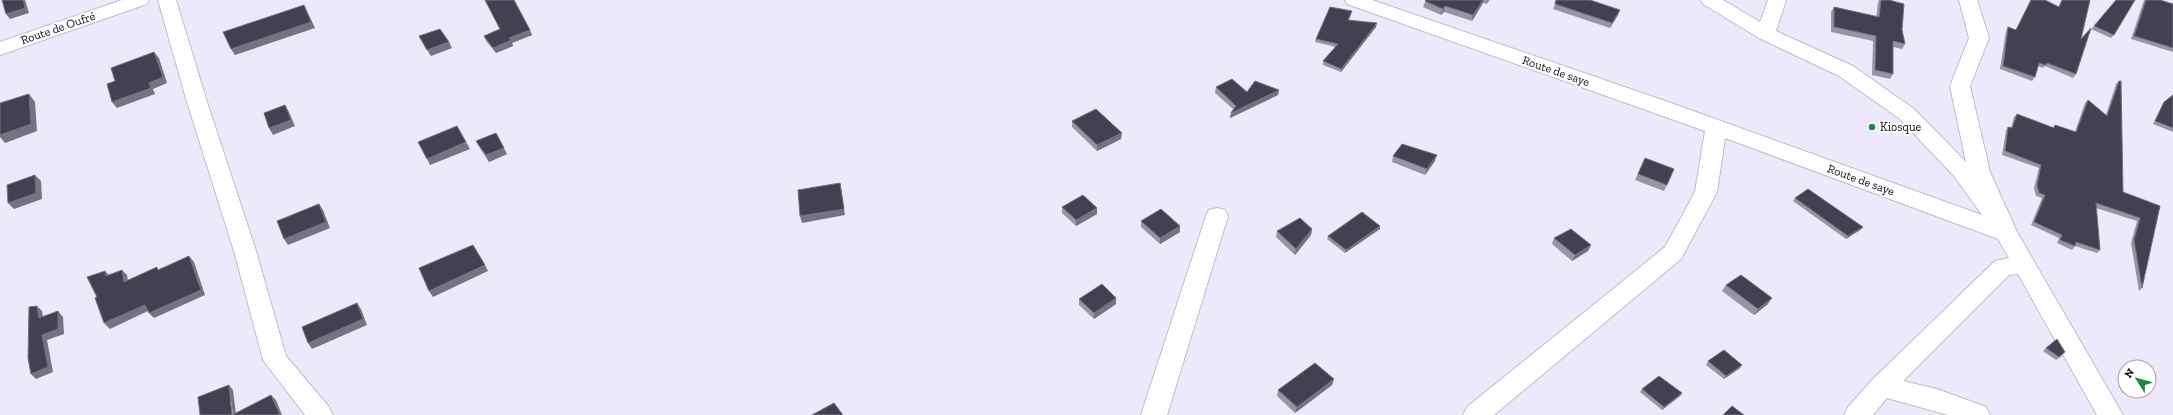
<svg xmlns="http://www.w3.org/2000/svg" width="2173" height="415" font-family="'Zilla Slab',serif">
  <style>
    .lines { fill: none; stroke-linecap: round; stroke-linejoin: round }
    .minor-casing { stroke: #c0bbcd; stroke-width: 2 }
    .minor { fill: #fff; fill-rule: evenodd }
    .wall { fill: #9894a5 }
    .shaded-wall { fill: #777283 }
    .building { fill: #44404f; stroke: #777283 }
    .poi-dot { fill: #1c8840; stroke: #fff; stroke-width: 1.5 }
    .labels { text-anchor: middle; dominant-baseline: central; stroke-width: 4; stroke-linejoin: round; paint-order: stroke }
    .street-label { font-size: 12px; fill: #0f0d14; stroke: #fff }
    .poi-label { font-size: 12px; fill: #0f0d14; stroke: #fff; text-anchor: start }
  </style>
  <rect width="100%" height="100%" fill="#ede8fb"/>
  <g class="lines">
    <defs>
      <path id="minor" d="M 122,0 L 149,0 L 147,4 L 0,55 L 0,42 Z
        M 158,0 L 176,0 L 207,102 L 256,251 L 286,356 L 329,407 L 333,415 L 305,415 L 263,360 L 234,251 L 187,102 Z
        M 1345,0 L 1372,0 L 1671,103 L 1982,215 L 1954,176 L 1900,119 L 1839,76 L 1759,38 L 1703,4 L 1701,0 L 1723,0 L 1760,22 L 1768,0 L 1786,0 L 1776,31 L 1853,66 L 1914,109 L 1966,162 L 1950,86 L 1969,38 L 1959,0 L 1977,0 L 1989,38 L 1970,86 L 1990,172 L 2017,232 L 2123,415 L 2097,415 L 2018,274 L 2009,275 L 1903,381 L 1937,389 L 1986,407 L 1990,415 L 1948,415 L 1887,398 L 1873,415 L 1844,415 L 1848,407 L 1873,379 L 1995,261 L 2009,258 L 1998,239 L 1725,138 L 1717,192 L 1681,259 L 1494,415 L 1463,415 L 1467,407 L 1665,247 L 1695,192 L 1705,131 L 1347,4 Z
        M 1217,208 L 1225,210 L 1228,216 L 1167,415 L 1141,415 L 1206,216 L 1209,210 Z"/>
    </defs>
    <use href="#minor" class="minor-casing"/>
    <use href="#minor" class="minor"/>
  </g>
  <path class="wall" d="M 485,0 L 514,0 L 532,35 L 512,43 L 513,46 L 496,53 L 486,41 L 484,36 L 500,29 Z
    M 1426,0 L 1490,0 L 1487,4 L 1483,3 L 1472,21 L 1444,12 L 1441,15 L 1423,7 Z
    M 1879,0 L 1889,0 L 1902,30 L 1905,44 L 1902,49 L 1893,47 L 1893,74 L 1890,79 L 1872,75 L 1873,41 L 1831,32 L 1831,12 L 1834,7 L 1876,17 L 1878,3 Z
    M 2031,0 L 2058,7 L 2062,0 L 2090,0 L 2081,39 L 2094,26 L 2114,35 L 2111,38 L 2091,29 L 2076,74 L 2073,78 L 2045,66 L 2043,68 L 2038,66 L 2035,77 L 2032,81 L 2000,69 L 2006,31 L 2008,27 L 2016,30 Z
    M 2144,0 L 2160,0 L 2173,4 L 2173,52 L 2131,39 Z
    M 1555,4 L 1618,15 L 1610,28 L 1553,9 Z
    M 1351,15 L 1349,20 L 1376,27 L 1341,72 L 1323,65 L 1323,61 L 1336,47 L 1315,42 L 1316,39 Z
    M 2119,81 L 2123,192 L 2160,206 L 2142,288 L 2139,291 L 2131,243 L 2137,221 L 2096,208 L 2100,250 L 2097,253 L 2075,246 L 2072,250 L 2057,243 L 2059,238 L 2031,225 L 2042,198 L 2036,196 L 2034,188 L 2039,168 L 2002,155 L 2006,131 L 2008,127 L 2011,128 L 2014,117 L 2017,114 L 2053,128 L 2055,125 L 2075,132 L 2085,103 L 2088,100 L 2106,115 L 2116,84 Z
    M 1216,87 L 1247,92 L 1279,90 L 1278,95 L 1230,118 L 1231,113 L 1233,109 L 1215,93 Z
    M 2173,95 L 2173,132 L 2153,124 L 2164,102 Z
    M 1072,121 L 1121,139 L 1097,151 L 1072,127 Z
    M 476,141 L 507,154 L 489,162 L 479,147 Z
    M 1393,156 L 1435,161 L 1425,175 L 1392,162 Z
    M 1645,158 L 1667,185 L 1664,191 L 1635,180 Z
    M 1795,198 L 1863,227 L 1860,230 L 1846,239 L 1793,201 Z
    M 1062,207 L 1097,214 L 1076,226 L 1062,213 Z
    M 1141,221 L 1180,226 L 1180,232 L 1160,244 L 1141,227 Z
    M 1312,229 L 1311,235 L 1295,255 L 1276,237 L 1277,231 Z
    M 1380,229 L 1345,253 L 1327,239 L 1328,236 Z
    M 1554,238 L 1591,245 L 1588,251 L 1572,261 L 1552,244 Z
    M 1726,285 L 1768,304 L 1754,315 L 1722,291 Z
    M 1116,298 L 1116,304 L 1094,319 L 1079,305 L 1079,299 Z
    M 2046,348 L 2062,356 L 2056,360 L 2043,351 Z
    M 1708,361 L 1740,368 L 1724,379 L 1706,365 Z
    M 1334,379 L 1332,385 L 1295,413 L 1277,396 L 1278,390 Z
    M 1642,389 L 1682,393 L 1680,396 L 1662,410 L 1640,392 Z"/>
  <path class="shaded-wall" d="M 23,0 L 25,0 L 29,13 L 10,19 L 6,14 Z
    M 1483,0 L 1484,0 L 1483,3 L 1472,21 L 1473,15 Z
    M 304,5 L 307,11 L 315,28 L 235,55 L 231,49 Z
    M 1445,6 L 1444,12 L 1441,15 L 1443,9 Z
    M 1620,10 L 1618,15 L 1610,28 L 1612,23 Z
    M 1377,23 L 1376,27 L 1341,72 L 1341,69 Z
    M 530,30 L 532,35 L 512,43 L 513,46 L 496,53 L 493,48 L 509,38 Z
    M 449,42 L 452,48 L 431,56 L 427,50 Z
    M 154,52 L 159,58 L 167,83 L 153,89 L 155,94 L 117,108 L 112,102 L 149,83 Z
    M 1279,90 L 1278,95 L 1230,118 L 1231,113 Z
    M 29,94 L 35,102 L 37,131 L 5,143 L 0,137 L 0,135 Z
    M 285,105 L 289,112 L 295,126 L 273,135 L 269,128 Z
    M 1122,133 L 1121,139 L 1097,151 L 1097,145 Z
    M 466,142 L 470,149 L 430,165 L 427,159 Z
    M 504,148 L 507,154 L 489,162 L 486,155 Z
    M 1437,155 L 1435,161 L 1425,175 L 1427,169 Z
    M 35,175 L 41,181 L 42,199 L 14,209 L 8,203 Z
    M 840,183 L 845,215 L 802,223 L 800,216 Z
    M 319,204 L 323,210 L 330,228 L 288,245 L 284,239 Z
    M 1097,208 L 1097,214 L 1076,226 L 1076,220 Z
    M 1180,226 L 1180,232 L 1160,244 L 1160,238 Z
    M 1380,226 L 1380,229 L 1345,253 L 1346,250 Z
    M 1863,227 L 1860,230 L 1846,239 L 1848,236 Z
    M 1312,229 L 1311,235 L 1295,255 L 1296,249 Z
    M 1591,245 L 1588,251 L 1572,261 L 1575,255 Z
    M 189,256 L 194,262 L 205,295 L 154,318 L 149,313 Z
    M 485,265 L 488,271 L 433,297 L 429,291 Z
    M 122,270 L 127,275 L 129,287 L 124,282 Z
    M 105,271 L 110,276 L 106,276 Z
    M 1116,298 L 1116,304 L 1094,319 L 1094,313 Z
    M 1772,298 L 1768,304 L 1754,315 L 1758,309 Z
    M 357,303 L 361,309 L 367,325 L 312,349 L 308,343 Z
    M 145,305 L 150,310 L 110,329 L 104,323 Z
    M 37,306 L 42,311 L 44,323 L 39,318 Z
    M 58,311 L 63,317 L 64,334 L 47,340 L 53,372 L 36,379 L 31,374 L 42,335 Z
    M 1742,365 L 1740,368 L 1724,379 L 1726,376 Z
    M 1334,379 L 1332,385 L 1295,413 L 1297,407 Z
    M 229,385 L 233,390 L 236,415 L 233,415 Z
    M 1682,393 L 1680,396 L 1662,410 L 1664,407 Z
    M 271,395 L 276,400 L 282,415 L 280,415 Z"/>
  <path class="building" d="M 2,0 L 23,0 L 25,8 L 6,14 Z
    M 485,0 L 514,0 L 530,30 L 509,38 L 511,40 L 493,48 L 484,36 L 500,29 Z
    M 1426,0 L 1483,0 L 1473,15 L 1445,6 L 1443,9 L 1425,1 Z
    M 1556,0 L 1590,0 L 1620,10 L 1612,23 L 1555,4 Z
    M 1881,0 L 1889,0 L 1904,4 L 1902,30 L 1905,44 L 1893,41 L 1893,74 L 1875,70 L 1876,36 L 1834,27 L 1834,7 L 1879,17 Z
    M 2031,0 L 2045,0 L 2059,7 L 2062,0 L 2090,0 L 2081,39 L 2091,28 L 2076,74 L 2047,63 L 2046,65 L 2039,63 L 2035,77 L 2003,66 L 2008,27 L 2016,30 Z
    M 2116,0 L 2135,0 L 2114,35 L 2094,26 Z
    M 2146,0 L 2160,0 L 2173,4 L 2173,48 L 2134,36 Z
    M 304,5 L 311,22 L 231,49 L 223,32 Z
    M 1330,7 L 1352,11 L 1348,20 L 1377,23 L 1341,69 L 1323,61 L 1338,44 L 1316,39 Z
    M 440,29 L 449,42 L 427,50 L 419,36 Z
    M 154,52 L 163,77 L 149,83 L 151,88 L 112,102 L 107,84 L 115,81 L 111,68 Z
    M 1232,79 L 1247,92 L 1255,81 L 1279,90 L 1231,113 L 1236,106 L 1216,87 Z
    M 2119,81 L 2121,81 L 2123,192 L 2160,206 L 2142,288 L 2134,240 L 2140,218 L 2096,203 L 2100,250 L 2076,242 L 2075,246 L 2060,240 L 2062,235 L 2034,222 L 2045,195 L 2039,193 L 2037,185 L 2041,165 L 2005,151 L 2008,127 L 2012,128 L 2017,114 L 2054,128 L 2055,125 L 2076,132 L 2088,100 L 2107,116 Z
    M 29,94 L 31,124 L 0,135 L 0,103 Z
    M 2173,95 L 2173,128 L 2155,121 L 2164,102 Z
    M 285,105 L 291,120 L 269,128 L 264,113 Z
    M 1096,109 L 1122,133 L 1097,145 L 1072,121 Z
    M 457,126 L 466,142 L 427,159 L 418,142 Z
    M 496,133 L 504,148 L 486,155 L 476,141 Z
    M 1402,144 L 1437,155 L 1427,169 L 1393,156 Z
    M 1645,158 L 1674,169 L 1667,185 L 1638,174 Z
    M 35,175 L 36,193 L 8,203 L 7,185 Z
    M 840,183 L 844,209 L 800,216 L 798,190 Z
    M 1808,189 L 1863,227 L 1848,236 L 1795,198 Z
    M 1083,195 L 1097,208 L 1076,220 L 1062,207 Z
    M 319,204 L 326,222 L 284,239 L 277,221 Z
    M 1161,209 L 1180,226 L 1160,238 L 1141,221 Z
    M 1362,212 L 1380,226 L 1346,250 L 1328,236 Z
    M 1300,218 L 1312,229 L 1296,249 L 1277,231 Z
    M 1571,229 L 1591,245 L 1575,255 L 1554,238 Z
    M 473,245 L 485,265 L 429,291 L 419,268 Z
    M 189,256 L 201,290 L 149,313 L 145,305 L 104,323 L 95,298 L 97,297 L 87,277 L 105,271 L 106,276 L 122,270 L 124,282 L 157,267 L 158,270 Z
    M 1741,275 L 1772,298 L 1758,309 L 1726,285 Z
    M 1102,284 L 1116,298 L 1094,313 L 1079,299 Z
    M 357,303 L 363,319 L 308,343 L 302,327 Z
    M 37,306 L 39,318 L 58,311 L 58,329 L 42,335 L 48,367 L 31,374 L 28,358 L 29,307 Z
    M 2057,339 L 2065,352 L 2059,357 L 2046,348 Z
    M 1724,350 L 1742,365 L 1726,376 L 1708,361 Z
    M 1315,363 L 1334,379 L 1297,407 L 1278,390 Z
    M 1659,376 L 1682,393 L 1664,407 L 1642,389 Z
    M 229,385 L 232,415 L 271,395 L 280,415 L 200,415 L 198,397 Z
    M 834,403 L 843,415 L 812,415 Z
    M 1732,406 L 1744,415 L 1723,415 Z"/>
  <circle class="poi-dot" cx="1872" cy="127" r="4"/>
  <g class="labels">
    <g class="street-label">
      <text transform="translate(58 28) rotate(-19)">Route de Oufré</text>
      <text transform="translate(1556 71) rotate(19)">Route de saye</text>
      <text transform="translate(1861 180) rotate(20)">Route de saye</text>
    </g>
    <g class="poi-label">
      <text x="1880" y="127">Kiosque</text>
    </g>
  </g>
  <g transform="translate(2137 379) rotate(307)"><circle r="19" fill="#ffffff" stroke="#9f9ea1"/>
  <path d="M0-3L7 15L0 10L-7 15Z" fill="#1c8840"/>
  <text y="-6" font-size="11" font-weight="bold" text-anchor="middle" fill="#0f0d14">N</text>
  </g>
</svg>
